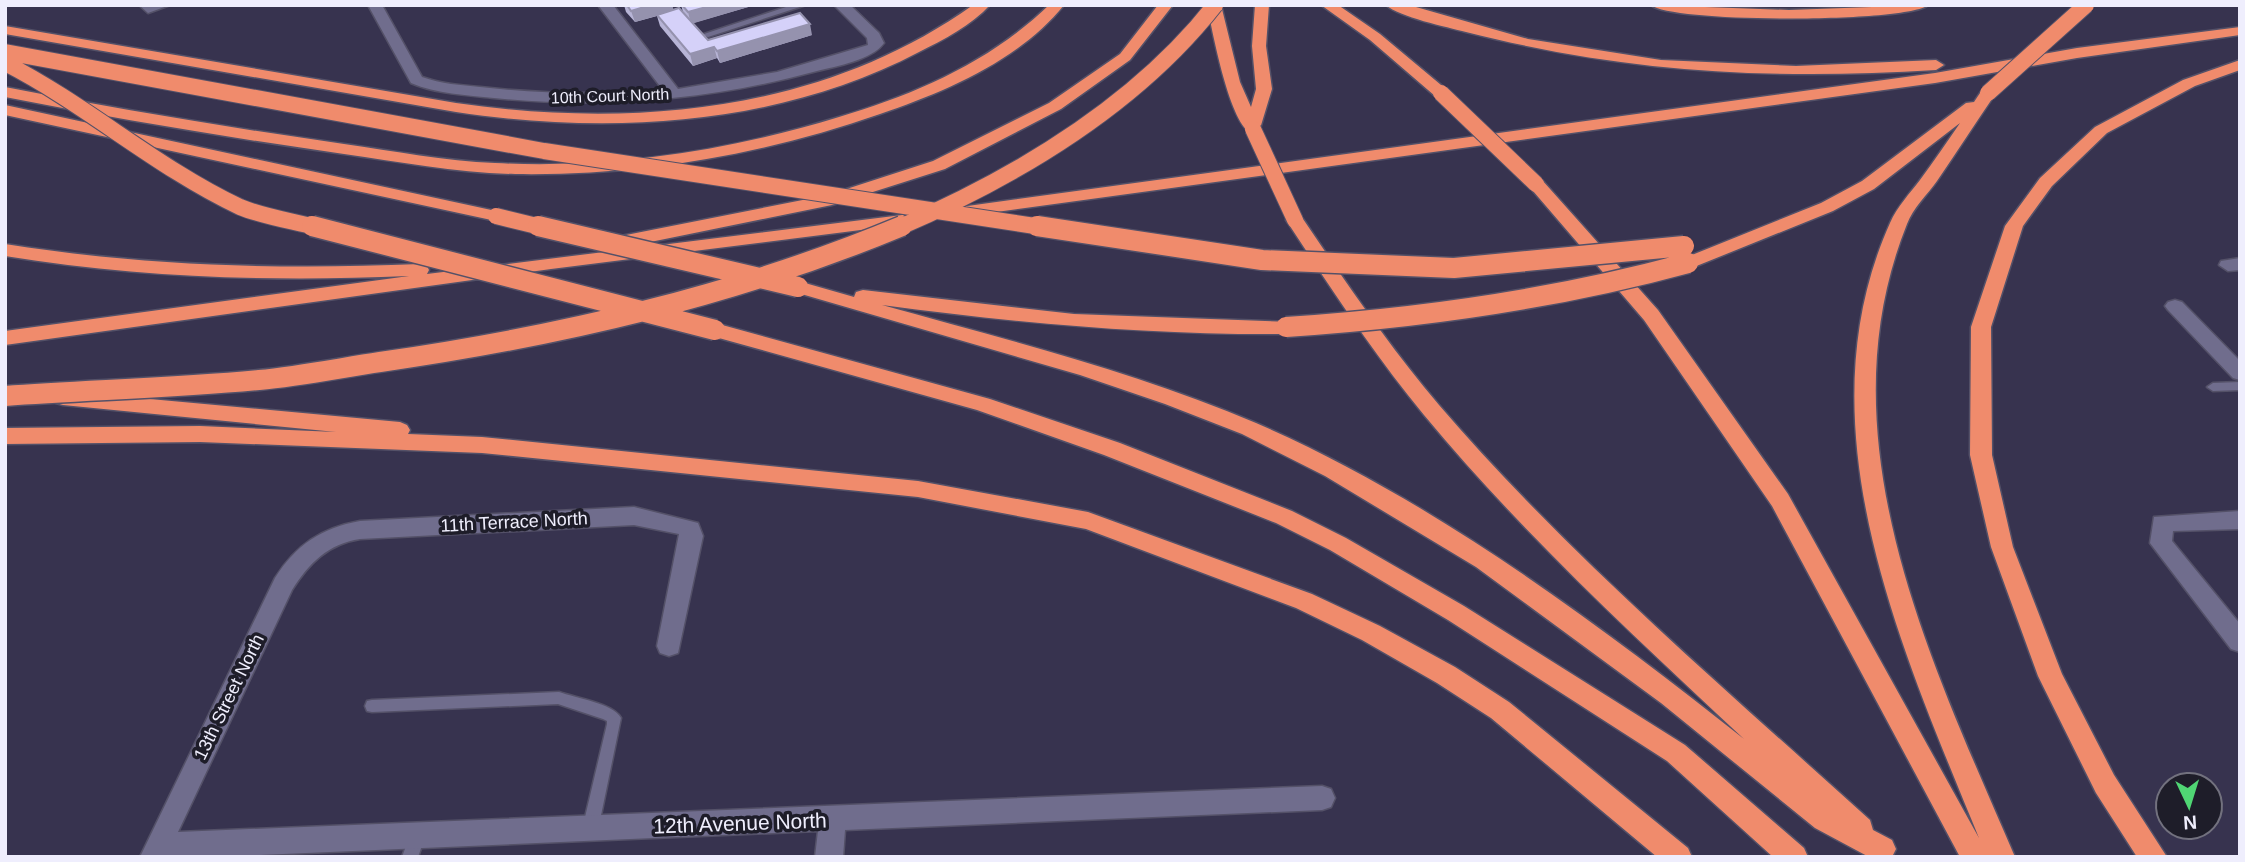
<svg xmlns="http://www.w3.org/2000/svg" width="2245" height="862" font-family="Arial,sans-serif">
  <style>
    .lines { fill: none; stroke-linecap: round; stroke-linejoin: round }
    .lane-casing { stroke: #545168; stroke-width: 3 }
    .street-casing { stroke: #545168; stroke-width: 3 }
    .highway-casing { stroke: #545168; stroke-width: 3 }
    .lane { fill: #706d8d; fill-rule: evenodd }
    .street { fill: #706d8d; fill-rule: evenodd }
    .highway { fill: #f08b6c; fill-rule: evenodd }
    .highway-bridge-far1-casing { stroke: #545168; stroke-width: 18; stroke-linecap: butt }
    .highway-bridge-casing { stroke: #545168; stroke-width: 23; stroke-linecap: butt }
    .highway-bridge-far1 { stroke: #f08b6c; stroke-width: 16 }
    .highway-bridge { stroke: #f08b6c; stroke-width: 20 }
    .wall { fill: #b7b4d6 }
    .shaded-wall { fill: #9592ae }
    .building { fill: #d5d1f9; stroke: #9592ae; stroke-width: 2 }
    .labels { text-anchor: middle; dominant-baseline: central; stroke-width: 7; stroke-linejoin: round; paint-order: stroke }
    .far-street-label { font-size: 16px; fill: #efeefd; stroke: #1e1d29 }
    .street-label { font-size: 18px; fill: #efeefd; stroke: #1e1d29 }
    .near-street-label { font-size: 21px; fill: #efeefd; stroke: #1e1d29 }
  </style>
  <rect width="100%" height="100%" fill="#37334f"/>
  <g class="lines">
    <defs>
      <path id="lane" d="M 792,5 L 806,5 L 708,37 L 701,35 Z
        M 2240,382 L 2240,390 L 2213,391 L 2207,387 L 2213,383 Z
        M 559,692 C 575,698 613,703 621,718 L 598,830 L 596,835 L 590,838 L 584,835 L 582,830 L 607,724 L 607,721 L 603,719 L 558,704 L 372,712 L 367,711 L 365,706 L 367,701 L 372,700 Z
        M 417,829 L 423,832 L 425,837 L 418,857 L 402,857 L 411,832 Z"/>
      <path id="street" d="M 139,5 L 170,5 L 148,13 Z
        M 368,5 L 382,5 L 422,77 C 441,84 461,85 480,87 C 541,94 602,95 663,90 L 598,5 L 613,5 L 678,89 L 777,72 L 868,45 L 867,38 L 834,5 L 850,5 L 879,33 L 884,43 C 872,60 837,66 817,71 C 710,100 604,109 494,98 C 466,95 437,94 411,83 Z
        M 2240,258 L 2240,270 L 2228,271 L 2219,265 L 2221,261 Z
        M 2175,300 L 2182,302 L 2240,361 L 2240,380 L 2233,378 L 2168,310 L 2165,306 L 2168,302 Z
        M 634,507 L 698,523 L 703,536 L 678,653 L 669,656 L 660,653 L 657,646 L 679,534 L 634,525 L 360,539 C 328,544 309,563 292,590 L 178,832 L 1322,786 L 1331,789 L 1335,798 L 1331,807 L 1322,810 L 845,830 L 843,857 L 815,857 L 818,831 L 214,857 L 140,857 L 275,578 C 296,545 321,528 360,521 Z
        M 2240,511 L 2240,529 L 2173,531 L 2172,541 L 2240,624 L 2240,652 L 2231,649 L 2150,543 L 2154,517 Z"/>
      <path id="highway" d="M 973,5 L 990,5 C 972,25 943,40 919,52 C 778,126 610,135 456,112 L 5,34 L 5,26 L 456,103 C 633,129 823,112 973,5 Z
        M 1049,5 L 1064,5 C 1020,60 945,92 880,114 C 762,155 640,176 515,174 C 458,173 401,162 344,154 C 231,138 118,119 5,97 L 5,87 C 118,109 231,128 344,144 C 394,151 445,161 495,163 C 611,169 729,151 839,117 C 916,94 990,62 1049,5 Z
        M 1158,5 L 1173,5 L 1130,60 L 1061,109 L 945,169 L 832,205 L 621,248 L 612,242 L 621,236 L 828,195 L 933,161 L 1049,103 L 1120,54 Z
        M 1207,5 L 1221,5 L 1240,82 L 1251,107 L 1256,89 L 1252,46 L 1255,5 L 1269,5 L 1266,46 L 1272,89 L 1259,132 L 1253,134 C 1230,128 1212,29 1207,5 Z
        M 1321,5 L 1338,5 L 1380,34 L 1447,90 L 1447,96 L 1435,96 L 1370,40 Z
        M 1386,5 L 1409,5 L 1528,39 L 1661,60 L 1796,66 L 1936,60 L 1944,65 L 1936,70 C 1770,80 1628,73 1466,32 C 1447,27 1399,17 1386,5 Z
        M 1651,5 L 1789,10 L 1928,5 C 1907,23 1672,23 1651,5 Z
        M 2240,27 L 2240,35 L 2077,58 L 1935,83 L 953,218 L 944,213 L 953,208 L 1935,73 L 2077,48 Z
        M 2240,60 L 2240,70 L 2195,86 L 2107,133 L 2052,186 L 2023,226 L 1991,327 L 1992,455 L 2013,547 L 2062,674 L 2114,775 L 2167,857 L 2137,857 L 2096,793 L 2038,676 L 1991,547 L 1970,455 L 1971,327 L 2005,226 L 2040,178 L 2095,127 L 2183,80 Z
        M 1988,88 L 1996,93 C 1976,122 1957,152 1937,181 C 1927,195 1913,208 1907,224 C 1821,438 1931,661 2015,857 L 1960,857 L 1772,506 L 1644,320 L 1527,184 L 1536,179 L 1542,180 L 1658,310 L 1788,494 L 1979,838 C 1902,649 1799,426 1890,223 C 1897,207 1910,193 1920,180 C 1934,161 1947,142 1960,123 L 1874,189 L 1833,211 L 1694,267 L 1682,267 L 1679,263 L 1682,259 L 1821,203 L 1862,181 L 1966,103 L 1974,102 L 1982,90 Z
        M 5,105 L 496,211 L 505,216 L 496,221 L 5,115 Z
        M 910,214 L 919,219 L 916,223 L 551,269 L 5,345 L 5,331 L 409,276 C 273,282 140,278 5,256 L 5,244 C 143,266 280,270 420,264 L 427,266 L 429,270 L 427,274 Z
        M 1295,215 L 1301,216 C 1345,281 1388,345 1439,405 C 1569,556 1722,686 1870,820 L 1873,830 L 1892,840 L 1896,849 L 1892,857 L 1869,857 L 1815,828 L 1661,703 L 1476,567 L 1325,476 L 1242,434 L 1165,404 L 1080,375 L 791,291 L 789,287 L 798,281 L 854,297 L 856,292 L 863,290 L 1074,314 L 1293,322 L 1296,327 L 1293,332 L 1286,334 C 1150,335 1017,323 882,305 C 1008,340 1136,372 1256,423 C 1428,497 1598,623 1744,739 C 1633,635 1521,532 1424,415 C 1373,353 1330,287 1286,220 Z
        M 715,323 L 990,399 L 1120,443 L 1292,511 L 1346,538 L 1464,606 L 1685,745 L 1804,848 L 1808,857 L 1773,857 L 1667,761 L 1448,620 L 1330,550 L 1276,523 L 1104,455 L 977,410 L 708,335 L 705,330 L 708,325 Z
        M 63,391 L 400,422 L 407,425 L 410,430 L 408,434 L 482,437 L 918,481 L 1088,512 L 1312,594 L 1380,626 L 1455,667 L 1509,702 L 1688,848 L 1692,857 L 1657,857 L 1491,718 L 1437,683 L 1362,640 L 1296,608 L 1086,529 L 918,497 L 482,453 L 200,442 L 5,444 L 5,428 L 200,426 L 336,432 L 63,405 L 56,403 L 53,398 L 56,393 Z"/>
    </defs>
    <use href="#lane" class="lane-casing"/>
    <use href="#street" class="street-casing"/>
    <use href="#highway" class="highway-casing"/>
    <use href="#lane" class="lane"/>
    <use href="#street" class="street"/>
    <use href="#highway" class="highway"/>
    <defs>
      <path id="highway-bridge-far1" d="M 5,52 L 544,151 L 1048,228
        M 5,63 C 87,105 157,168 240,207 C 264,217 293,221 319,228
        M 1441,93 L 1536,184
        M 1988,93 L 2086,5
        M 1253,129 L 1295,220
        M 496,216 L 545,228
        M 898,228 C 1016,177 1135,107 1215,5"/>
      <path id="highway-bridge" d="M 312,226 L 715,330
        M 538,226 L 798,287
        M 1037,226 L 1262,260 L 1454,268 L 1684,246
        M 1286,327 C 1423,318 1556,299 1688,263
        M 5,396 C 90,390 175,388 259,380 C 300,376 340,368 380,362 C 560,336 734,296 902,226"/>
    </defs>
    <use href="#highway-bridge-far1" class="highway-bridge-far1-casing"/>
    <use href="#highway-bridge" class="highway-bridge-casing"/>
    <use href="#highway-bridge-far1" class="highway-bridge-far1"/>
    <use href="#highway-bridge" class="highway-bridge"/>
  </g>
  <path class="wall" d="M 624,5 L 672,5 L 673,10 L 683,12 L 681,5 L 755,5 L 693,23 L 708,40 L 812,35 L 720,63 L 717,58 L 693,66 L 660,26 L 657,16 L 635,22 L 626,12 Z"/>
  <path class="shaded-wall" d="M 651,5 L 672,5 L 674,11 L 635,22 L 631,11 Z
    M 714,5 L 755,5 L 691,24 L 688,12 Z
    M 810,24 L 812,35 L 720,63 L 717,51 Z
    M 714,47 L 717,58 L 693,66 L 690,54 Z"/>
  <path class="building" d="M 627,5 L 651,5 L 631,11 Z
    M 682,5 L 714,5 L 688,12 Z
    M 679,8 L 708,40 L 800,13 L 810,24 L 717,51 L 714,47 L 690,54 L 657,15 Z"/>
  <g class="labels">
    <g class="far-street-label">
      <text transform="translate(610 96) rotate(-2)">10th Court North</text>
    </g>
    <g class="street-label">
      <text transform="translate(514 522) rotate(-3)">11th Terrace North</text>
      <text transform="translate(229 697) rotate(-64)">13th Street North</text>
    </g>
    <g class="near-street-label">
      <text transform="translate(740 823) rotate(-2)">12th Avenue North</text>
    </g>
  </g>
  <rect width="2245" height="862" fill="none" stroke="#efeefd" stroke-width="14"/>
  <g transform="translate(2189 806) rotate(176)"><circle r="33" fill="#1e1d29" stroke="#72717e" stroke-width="2"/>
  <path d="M0-5L12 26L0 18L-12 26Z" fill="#50d674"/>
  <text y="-10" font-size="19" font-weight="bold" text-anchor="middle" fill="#efeefd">N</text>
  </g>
</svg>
